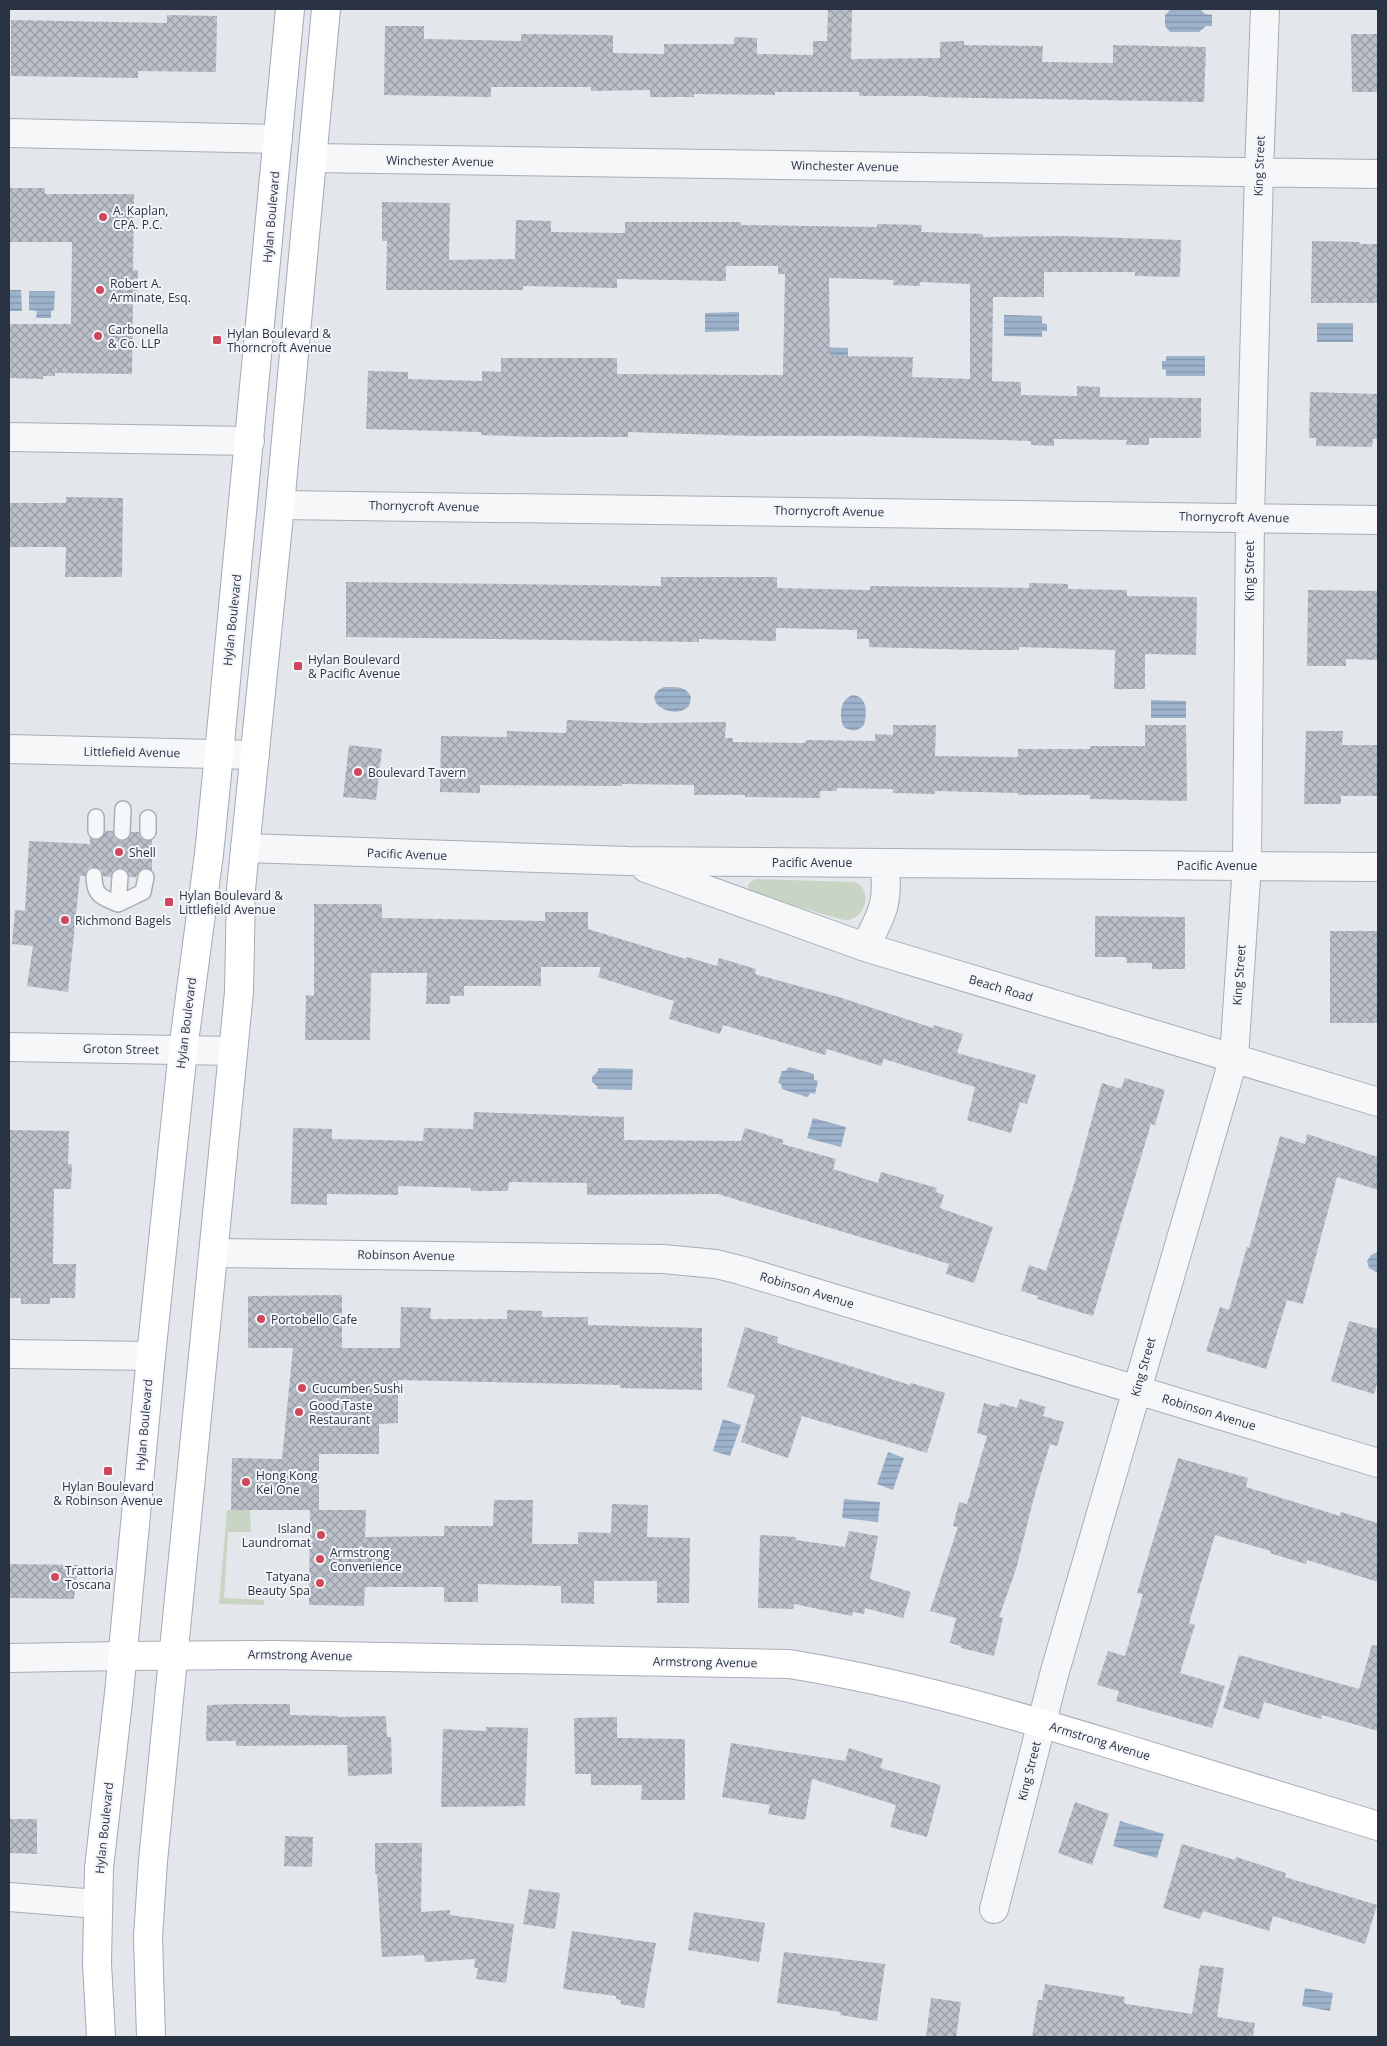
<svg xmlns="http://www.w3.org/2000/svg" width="1387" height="2046" font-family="'Open Sans',sans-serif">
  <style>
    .green { fill: #c8d5c4 }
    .water { fill: url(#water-rules) }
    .building { fill: url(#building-cross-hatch); fill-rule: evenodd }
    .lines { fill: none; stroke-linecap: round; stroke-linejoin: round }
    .lane-casing { stroke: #a8adb6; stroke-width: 18 }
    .street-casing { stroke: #a8adb6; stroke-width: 30 }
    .secondary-casing { stroke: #a8adb6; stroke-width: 30 }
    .primary-casing { stroke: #a2aab7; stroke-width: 30 }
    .lane { stroke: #f6f7f9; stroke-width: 15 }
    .street { stroke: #f6f7f9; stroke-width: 28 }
    .secondary { stroke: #fff; stroke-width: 28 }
    .primary { stroke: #fff; stroke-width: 28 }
    .poi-dot { fill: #d1475a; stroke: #f3f5f8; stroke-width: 2 }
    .labels { text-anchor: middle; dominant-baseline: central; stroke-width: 4; stroke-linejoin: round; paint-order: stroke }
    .street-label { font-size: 12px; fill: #2a3344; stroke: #f3f5f8 }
    .poi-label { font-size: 12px; fill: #2a3344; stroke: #f3f5f8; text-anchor: start }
  </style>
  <defs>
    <pattern id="water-rules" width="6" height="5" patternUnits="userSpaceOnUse" patternTransform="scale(1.25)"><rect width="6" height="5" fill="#9db3cc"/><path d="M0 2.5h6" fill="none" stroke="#8092a7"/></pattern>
    <pattern id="building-cross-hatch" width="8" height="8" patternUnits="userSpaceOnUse" patternTransform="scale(1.25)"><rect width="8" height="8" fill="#babfc9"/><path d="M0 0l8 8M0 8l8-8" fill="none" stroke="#979ca5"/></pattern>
  </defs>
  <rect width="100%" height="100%" fill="#e3e6eb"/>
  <path class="green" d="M 756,879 L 854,882 C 874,888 866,922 844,920 L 756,895 L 748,887 L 749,883 Z
    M 227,1510 L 250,1510 L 251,1532 L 228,1532 L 224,1598 L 264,1600 L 264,1605 L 219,1604 Z"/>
  <path class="water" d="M 1171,9 L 1200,9 L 1205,14 L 1212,15 L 1212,26 L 1206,26 L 1199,32 L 1170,32 L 1165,26 L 1165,15 Z
    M 9,290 L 21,290 L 22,311 L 9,311 Z
    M 29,291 L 55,291 L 54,310 L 51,311 L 51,318 L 36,318 L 37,311 L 29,310 Z
    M 739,312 L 739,331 L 705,332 L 705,313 Z
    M 1004,315 L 1042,316 L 1042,323 L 1047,324 L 1047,331 L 1042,331 L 1042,337 L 1004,336 Z
    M 1317,323 L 1353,323 L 1353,342 L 1317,342 Z
    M 817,347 L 848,348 L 848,365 L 816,365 Z
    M 1166,356 L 1205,356 L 1205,376 L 1166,376 L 1166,370 L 1162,369 L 1162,361 L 1166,361 Z
    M 664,687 C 676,687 688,686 691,698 L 689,706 C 671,723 638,698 664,687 Z
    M 853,695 C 868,697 867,713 864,725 C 858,732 850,732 843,726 C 839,714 840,699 853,695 Z
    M 1151,700 L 1186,701 L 1186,718 L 1151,718 Z
    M 789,1067 L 814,1074 L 814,1080 L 818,1081 L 815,1094 L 811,1093 L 807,1097 L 782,1089 L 781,1084 L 778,1083 L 782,1071 L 785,1071 Z
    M 598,1068 L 633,1069 L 632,1090 L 597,1089 L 597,1086 L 592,1082 L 592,1077 L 598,1071 Z
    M 813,1118 L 846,1127 L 841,1147 L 807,1138 Z
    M 1378,1252 L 1378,1273 L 1369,1268 L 1367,1261 L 1371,1255 Z
    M 723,1419 L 741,1425 L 730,1456 L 713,1451 Z
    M 888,1452 L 904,1458 L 893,1490 L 877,1484 Z
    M 844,1499 L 880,1502 L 878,1522 L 842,1518 Z
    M 1120,1821 L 1164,1834 L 1157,1858 L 1113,1846 Z
    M 1305,1988 L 1333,1993 L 1330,2011 L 1302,2006 Z"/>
  <path class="building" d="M 828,9 L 852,9 L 851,59 L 940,58 L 940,42 L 964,41 L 964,45 L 1043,46 L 1042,62 L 1113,63 L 1113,45 L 1206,47 L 1204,102 L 928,97 L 928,96 L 859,96 L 859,92 L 775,92 L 775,95 L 694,94 L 694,97 L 650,97 L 650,90 L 591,91 L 591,87 L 491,87 L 491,97 L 384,95 L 385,26 L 424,26 L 424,39 L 521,41 L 521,34 L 613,35 L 613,53 L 664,54 L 664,44 L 734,44 L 734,37 L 757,38 L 757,54 L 813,55 L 813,41 L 827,41 Z
    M 167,15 L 217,16 L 216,72 L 138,71 L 138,78 L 11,76 L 11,20 L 167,23 Z
    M 1351,34 L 1378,34 L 1378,92 L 1352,92 Z
    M 9,188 L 45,188 L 45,194 L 134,194 L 133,270 L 138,270 L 137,298 L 133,298 L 132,374 L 55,373 L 55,376 L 43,376 L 43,379 L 9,378 L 9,324 L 71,324 L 72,242 L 9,242 Z
    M 382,202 L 450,203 L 449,260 L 515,259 L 516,220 L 551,221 L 551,232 L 625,233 L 625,222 L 741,222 L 741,225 L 877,227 L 877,224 L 922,225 L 921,232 L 983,234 L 983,237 L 1063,236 L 1181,240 L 1180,277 L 1135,276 L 1135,272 L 1044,272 L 1044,297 L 993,297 L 992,381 L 1021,382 L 1021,395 L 1077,396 L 1077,386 L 1100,387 L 1100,397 L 1201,398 L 1201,438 L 1149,438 L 1149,445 L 1126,445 L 1127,440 L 1054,439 L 1054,446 L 1031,445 L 1031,441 L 862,436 L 752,436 L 628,432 L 628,437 L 537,437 L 481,435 L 481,432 L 366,429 L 368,371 L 408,372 L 408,379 L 482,381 L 482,371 L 501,372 L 501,358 L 617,358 L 617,374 L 783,375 L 785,274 L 778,274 L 778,266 L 726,266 L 726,281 L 617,279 L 617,288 L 523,286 L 523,290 L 386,290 L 387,241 L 382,241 ZM 829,278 L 894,280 L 893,285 L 920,286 L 920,282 L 970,284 L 970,379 L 912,377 L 913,357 L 830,356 Z
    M 1312,241 L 1360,242 L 1360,244 L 1378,244 L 1378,303 L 1311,303 Z
    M 1310,392 L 1378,394 L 1378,439 L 1373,439 L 1372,447 L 1316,446 L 1316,438 L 1309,438 Z
    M 66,497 L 123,498 L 122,577 L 65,577 L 66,547 L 9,547 L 9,503 L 66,503 Z
    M 661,577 L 777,577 L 777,588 L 870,590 L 870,586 L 1029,588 L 1029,583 L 1068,584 L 1068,589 L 1127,590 L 1127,596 L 1197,597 L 1196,655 L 1145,654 L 1145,689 L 1114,689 L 1115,650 L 1019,647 L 1019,650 L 978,650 L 869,647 L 869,639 L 857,639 L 857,630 L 776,628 L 776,641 L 699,639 L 699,642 L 346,637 L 346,582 L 661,586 Z
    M 1308,590 L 1378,591 L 1378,660 L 1346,659 L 1346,666 L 1307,666 Z
    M 567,720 L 645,723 L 726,722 L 725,738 L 733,738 L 733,742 L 805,743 L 806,740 L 875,741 L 875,734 L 893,735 L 893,725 L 936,725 L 935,756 L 1018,757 L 1018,749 L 1090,749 L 1090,746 L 1145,746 L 1145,725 L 1186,725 L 1187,801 L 1090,799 L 1090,795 L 1018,795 L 1018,793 L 935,791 L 935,794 L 893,793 L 893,789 L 837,788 L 837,791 L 820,791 L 820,798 L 745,797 L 745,795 L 694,795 L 694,785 L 622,784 L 622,786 L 480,785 L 480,793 L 440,792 L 441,736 L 507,737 L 507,731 L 566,733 Z
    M 1306,731 L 1343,731 L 1342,745 L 1378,745 L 1378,796 L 1341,796 L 1341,804 L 1304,804 Z
    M 349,745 L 382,749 L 376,800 L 343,797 Z
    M 105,831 L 113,831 L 114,837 L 121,841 L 130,837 L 131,832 L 139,832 L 140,837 L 144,840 L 152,840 L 152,870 L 143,868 L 139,871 L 136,877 L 129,877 L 126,870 L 120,868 L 113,871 L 111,877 L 103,876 L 102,870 L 93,867 L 88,868 L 85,876 L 80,876 L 68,992 L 27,986 L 33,946 L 12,944 L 15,910 L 25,911 L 29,841 L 90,844 L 90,838 L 96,840 L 100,839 Z
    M 314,904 L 382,904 L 382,918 L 545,921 L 545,912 L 588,912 L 588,929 L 686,959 L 687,957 L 717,966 L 719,958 L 756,969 L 755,974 L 842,998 L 933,1028 L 934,1025 L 963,1034 L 957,1053 L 1036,1075 L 1027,1104 L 1020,1102 L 1011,1133 L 967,1120 L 975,1087 L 884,1059 L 881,1066 L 827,1049 L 825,1055 L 723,1025 L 720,1034 L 669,1019 L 674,1001 L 598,977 L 601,967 L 541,967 L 541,986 L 464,986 L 464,996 L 450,996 L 450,1004 L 426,1004 L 427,973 L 371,973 L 370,1040 L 305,1040 L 306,995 L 314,996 Z
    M 1095,916 L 1185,917 L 1185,969 L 1152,969 L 1152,963 L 1127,963 L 1126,957 L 1095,957 Z
    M 1330,931 L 1378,931 L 1378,1023 L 1330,1023 Z
    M 1125,1078 L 1165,1090 L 1155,1125 L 1151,1124 L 1093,1316 L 1037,1299 L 1038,1296 L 1021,1291 L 1029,1265 L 1046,1271 L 1074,1184 L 1102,1083 L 1121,1089 Z
    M 474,1112 L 624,1117 L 624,1140 L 741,1141 L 745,1128 L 784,1140 L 782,1144 L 836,1159 L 833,1169 L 878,1183 L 881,1172 L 937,1188 L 936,1192 L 944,1195 L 940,1208 L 993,1227 L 974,1283 L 946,1274 L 949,1264 L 718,1194 L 587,1195 L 587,1183 L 509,1182 L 508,1191 L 471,1191 L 471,1188 L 398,1186 L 398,1195 L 327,1194 L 327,1205 L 291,1204 L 293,1128 L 332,1129 L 332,1139 L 423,1141 L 424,1128 L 473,1129 Z
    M 9,1130 L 69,1131 L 68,1164 L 72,1164 L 71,1189 L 54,1189 L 53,1264 L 76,1264 L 75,1298 L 50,1298 L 50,1304 L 21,1304 L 21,1298 L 9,1298 Z
    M 1307,1134 L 1378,1157 L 1378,1190 L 1337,1177 L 1303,1304 L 1287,1300 L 1266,1369 L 1206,1351 L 1220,1307 L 1229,1310 L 1247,1247 L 1249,1248 L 1280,1136 L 1305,1144 Z
    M 342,1295 L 342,1348 L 400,1348 L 401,1307 L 431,1308 L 430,1319 L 507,1319 L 507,1310 L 542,1311 L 542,1317 L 588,1317 L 588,1325 L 702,1328 L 702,1390 L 620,1388 L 620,1385 L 398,1380 L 398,1423 L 379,1424 L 379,1454 L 319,1454 L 319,1510 L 366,1510 L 365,1537 L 444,1536 L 444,1526 L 493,1526 L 494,1500 L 533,1500 L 532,1544 L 578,1544 L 578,1532 L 611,1533 L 612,1504 L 648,1505 L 647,1537 L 690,1538 L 689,1603 L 657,1603 L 657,1581 L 594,1581 L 594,1604 L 561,1603 L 561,1586 L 478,1584 L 478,1602 L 444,1602 L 444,1587 L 365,1587 L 364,1606 L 309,1605 L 310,1510 L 231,1510 L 232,1458 L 282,1459 L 293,1348 L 248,1348 L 248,1296 Z
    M 1349,1321 L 1378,1329 L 1378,1381 L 1374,1394 L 1331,1381 Z
    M 745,1327 L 778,1337 L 777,1343 L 910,1385 L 911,1383 L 945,1393 L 927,1453 L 802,1416 L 788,1458 L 741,1442 L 755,1395 L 727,1387 Z
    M 1020,1399 L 1046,1407 L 1043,1416 L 1064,1422 L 1057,1446 L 1050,1444 L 1033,1501 L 1016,1569 L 999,1617 L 1003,1618 L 994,1656 L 961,1648 L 961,1646 L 950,1643 L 956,1618 L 930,1611 L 958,1527 L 953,1526 L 959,1502 L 967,1504 L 987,1436 L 977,1433 L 984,1403 L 999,1407 L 1000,1403 L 1017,1408 Z
    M 1178,1458 L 1248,1478 L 1246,1487 L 1340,1516 L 1341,1512 L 1378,1523 L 1378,1582 L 1307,1560 L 1306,1564 L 1270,1553 L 1271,1551 L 1215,1535 L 1189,1623 L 1195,1625 L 1180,1673 L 1225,1686 L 1212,1728 L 1116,1701 L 1119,1691 L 1097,1685 L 1108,1651 L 1125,1656 L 1143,1594 L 1137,1593 Z
    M 849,1531 L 878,1536 L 870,1579 L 911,1592 L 903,1618 L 865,1608 L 864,1614 L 853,1612 L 852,1616 L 794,1604 L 793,1609 L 758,1608 L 760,1535 L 796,1537 L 796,1540 L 845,1547 Z
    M 9,1564 L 78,1565 L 74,1599 L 9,1598 Z
    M 1372,1645 L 1378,1646 L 1378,1731 L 1322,1715 L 1321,1719 L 1264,1702 L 1259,1719 L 1223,1708 L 1239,1655 L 1359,1689 Z
    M 237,1704 L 290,1704 L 290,1715 L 337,1716 L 337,1717 L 386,1716 L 387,1737 L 391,1737 L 392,1774 L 348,1776 L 347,1745 L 236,1746 L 236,1741 L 206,1741 L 207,1705 Z
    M 617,1717 L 617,1738 L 685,1739 L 685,1800 L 641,1800 L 642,1785 L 591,1785 L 591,1774 L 575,1774 L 574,1718 Z
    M 486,1727 L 528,1728 L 525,1806 L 441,1807 L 443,1729 L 486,1731 Z
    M 731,1743 L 845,1761 L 849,1748 L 883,1759 L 880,1768 L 941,1785 L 927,1837 L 890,1827 L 896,1805 L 812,1779 L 805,1820 L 768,1814 L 770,1805 L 722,1797 Z
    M 1075,1802 L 1109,1814 L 1092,1865 L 1058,1853 Z
    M 9,1819 L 37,1819 L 37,1854 L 9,1853 Z
    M 285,1836 L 313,1837 L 312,1867 L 284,1866 Z
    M 375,1843 L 422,1843 L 421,1912 L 450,1910 L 450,1915 L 514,1924 L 506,1983 L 476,1979 L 478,1968 L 474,1968 L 475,1959 L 425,1962 L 424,1955 L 382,1957 L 377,1874 L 375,1874 Z
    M 1182,1844 L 1235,1860 L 1236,1857 L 1286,1873 L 1285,1877 L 1377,1905 L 1365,1944 L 1273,1916 L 1269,1931 L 1203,1911 L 1200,1919 L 1163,1908 Z
    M 529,1889 L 560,1893 L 555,1929 L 523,1924 Z
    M 694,1912 L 765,1923 L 759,1962 L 688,1950 Z
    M 572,1931 L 656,1943 L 644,2008 L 620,2004 L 621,2000 L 616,1999 L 616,1996 L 563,1989 Z
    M 784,1952 L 885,1964 L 877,2021 L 840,2015 L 841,2012 L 777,2003 Z
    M 1200,1965 L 1224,1968 L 1217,2017 L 1255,2023 L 1253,2037 L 1032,2037 L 1038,2000 L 1042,2000 L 1045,1984 L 1125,1997 L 1124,2003 L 1127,2004 L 1192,2014 Z
    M 931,1998 L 961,2002 L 956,2037 L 926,2037 Z"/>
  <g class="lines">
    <defs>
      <path id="lane" d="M 96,831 L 96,817
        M 122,832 L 123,809
        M 148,832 L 148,818
        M 94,876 C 94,896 102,897 118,904 L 143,892 L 146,877
        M 118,904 L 120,877"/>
      <path id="street" d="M 9,133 L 278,139
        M 312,158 L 1378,174
        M 9,437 L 250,441
        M 280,505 L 1378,520
        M 9,749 L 255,755
        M 245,848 L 628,861 L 1378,867
        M 646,868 L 865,947 L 1378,1102
        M 865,947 C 882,914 890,902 884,863
        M 9,1047 L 233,1051
        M 214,1253 L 663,1259 L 716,1264 L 740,1270 L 1378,1463
        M 9,1354 L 151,1356
        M 9,1658 L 122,1656
        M 9,1897 L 97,1904
        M 994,1909 L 1055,1671 L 1234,1057 L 1247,865 L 1250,517 L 1259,172 L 1265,9"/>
      <path id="secondary" d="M 122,1656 L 273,1655 L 789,1664 C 902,1682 1012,1714 1120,1747 C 1206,1774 1292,1800 1378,1826"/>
      <path id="primary" d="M 101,2037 L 97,1963 L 99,1868 L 119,1693 L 151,1356 L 183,1050 L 209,854 L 219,754 L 290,9
        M 151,2037 L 148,1937 L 153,1861 L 239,992 L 241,889 L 280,505 L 326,9"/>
    </defs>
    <use href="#lane" class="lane-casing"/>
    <use href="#street" class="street-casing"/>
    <use href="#secondary" class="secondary-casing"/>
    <use href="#primary" class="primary-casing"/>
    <use href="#lane" class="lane"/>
    <use href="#street" class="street"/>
    <use href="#secondary" class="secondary"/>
    <use href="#primary" class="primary"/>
  </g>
  <g class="poi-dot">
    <circle cx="103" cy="217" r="5"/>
    <circle cx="100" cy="290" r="5"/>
    <circle cx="98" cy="336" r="5"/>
    <rect x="212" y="335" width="10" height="10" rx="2.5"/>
    <rect x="293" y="661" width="10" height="10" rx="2.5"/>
    <circle cx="358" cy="772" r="5"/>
    <circle cx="119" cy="852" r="5"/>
    <rect x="164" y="897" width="10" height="10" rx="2.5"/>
    <circle cx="65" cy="920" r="5"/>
    <circle cx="261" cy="1319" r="5"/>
    <circle cx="302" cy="1388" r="5"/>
    <circle cx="299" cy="1412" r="5"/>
    <rect x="103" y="1466" width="10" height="10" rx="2.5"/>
    <circle cx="246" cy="1482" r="5"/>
    <circle cx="321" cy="1535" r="5"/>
    <circle cx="320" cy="1559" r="5"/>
    <circle cx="55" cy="1577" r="5"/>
    <circle cx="320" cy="1583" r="5"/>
  </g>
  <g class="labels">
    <g class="street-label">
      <text transform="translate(440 161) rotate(1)">Winchester Avenue</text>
      <text transform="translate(845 166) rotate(1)">Winchester Avenue</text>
      <text transform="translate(1259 166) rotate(-88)">King Street</text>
      <text transform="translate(271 217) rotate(-85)">Hylan Boulevard</text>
      <text transform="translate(424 506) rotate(1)">Thornycroft Avenue</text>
      <text transform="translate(829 511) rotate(1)">Thornycroft Avenue</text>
      <text transform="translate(1234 517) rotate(1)">Thornycroft Avenue</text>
      <text transform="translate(1249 571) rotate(-90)">King Street</text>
      <text transform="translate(232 620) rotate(-84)">Hylan Boulevard</text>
      <text transform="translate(132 752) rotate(1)">Littlefield Avenue</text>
      <text transform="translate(407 854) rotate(2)">Pacific Avenue</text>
      <text x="812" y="862">Pacific Avenue</text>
      <text x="1217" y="865">Pacific Avenue</text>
      <text transform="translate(1239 975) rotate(-86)">King Street</text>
      <text transform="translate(1001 988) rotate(17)">Beach Road</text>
      <text transform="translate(186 1023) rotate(-83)">Hylan Boulevard</text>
      <text transform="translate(121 1049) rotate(1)">Groton Street</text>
      <text transform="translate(406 1255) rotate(1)">Robinson Avenue</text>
      <text transform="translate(807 1290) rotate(17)">Robinson Avenue</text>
      <text transform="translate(1143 1367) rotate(-74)">King Street</text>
      <text transform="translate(1209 1412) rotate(17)">Robinson Avenue</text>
      <text transform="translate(144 1425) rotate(-85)">Hylan Boulevard</text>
      <text transform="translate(300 1655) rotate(1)">Armstrong Avenue</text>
      <text transform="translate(705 1662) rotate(1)">Armstrong Avenue</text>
      <text transform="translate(1100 1741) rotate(17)">Armstrong Avenue</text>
      <text transform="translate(1029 1771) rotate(-76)">King Street</text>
      <text transform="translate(104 1828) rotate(-84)">Hylan Boulevard</text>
    </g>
    <g class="poi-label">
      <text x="113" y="210">A. Kaplan,<tspan x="113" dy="14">CPA. P.C.</tspan></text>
      <text x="110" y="283">Robert A.<tspan x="110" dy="14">Arminate, Esq.</tspan></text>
      <text x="108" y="329">Carbonella<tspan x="108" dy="14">&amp; Co. LLP</tspan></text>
      <text x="227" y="333">Hylan Boulevard &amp;<tspan x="227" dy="14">Thorncroft Avenue</tspan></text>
      <text x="308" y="659">Hylan Boulevard<tspan x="308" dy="14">&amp; Pacific Avenue</tspan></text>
      <text x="368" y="772">Boulevard Tavern</text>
      <text x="129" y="852">Shell</text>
      <text x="179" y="895">Hylan Boulevard &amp;<tspan x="179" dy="14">Littlefield Avenue</tspan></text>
      <text x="75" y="920">Richmond Bagels</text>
      <text x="271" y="1319">Portobello Cafe</text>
      <text x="312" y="1388">Cucumber Sushi</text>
      <text x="309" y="1405">Good Taste<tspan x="309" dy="14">Restaurant</tspan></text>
      <text x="256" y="1475">Hong Kong<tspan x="256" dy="14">Kei One</tspan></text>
      <text x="108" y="1486" text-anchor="middle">Hylan Boulevard<tspan x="108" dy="14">&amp; Robinson Avenue</tspan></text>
      <text x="311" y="1528" text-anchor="end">Island<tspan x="311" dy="14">Laundromat</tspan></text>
      <text x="330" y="1552">Armstrong<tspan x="330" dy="14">Convenience</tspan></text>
      <text x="65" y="1570">Trattoria<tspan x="65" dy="14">Toscana</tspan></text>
      <text x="310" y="1576" text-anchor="end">Tatyana<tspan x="310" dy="14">Beauty Spa</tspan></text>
    </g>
  </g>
  <rect width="1387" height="2046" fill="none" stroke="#2a3344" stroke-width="20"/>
</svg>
